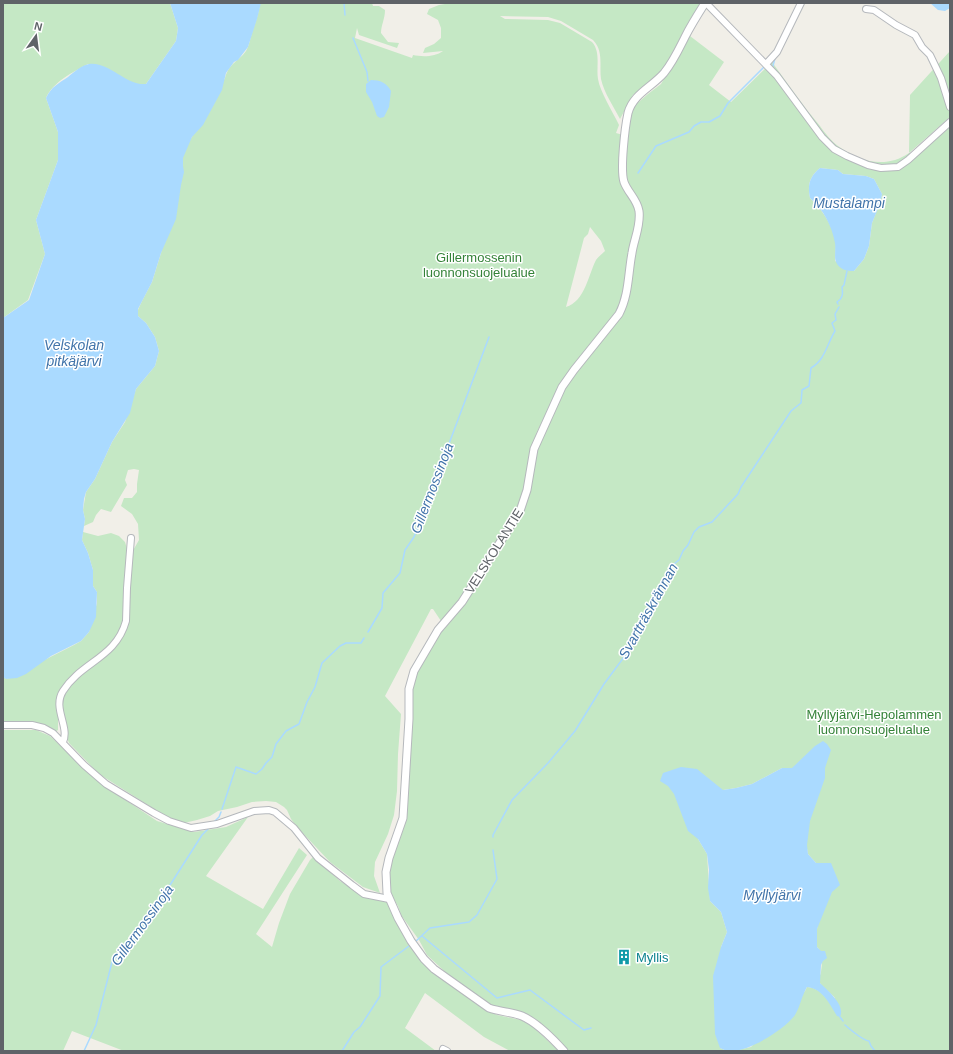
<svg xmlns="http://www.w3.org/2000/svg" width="953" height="1054" font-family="Helvetica,sans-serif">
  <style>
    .green { fill: #c5e8c5; fill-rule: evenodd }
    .water { fill: #aadaff }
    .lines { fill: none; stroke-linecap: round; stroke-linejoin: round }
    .stream { stroke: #aadaff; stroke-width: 1.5 }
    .minor-casing { stroke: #b5b8bc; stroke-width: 8 }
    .tertiary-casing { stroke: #b5b8bc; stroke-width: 9 }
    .minor { stroke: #fff; stroke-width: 6 }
    .tertiary { stroke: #fff; stroke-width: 7 }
    .labels { text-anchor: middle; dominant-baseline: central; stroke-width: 3; stroke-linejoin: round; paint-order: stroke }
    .park-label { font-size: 13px; fill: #348238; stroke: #fff }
    .street-label { font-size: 13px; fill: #5f6368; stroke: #fff }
    .culture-label { font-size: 13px; fill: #0d838f; stroke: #fff; text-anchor: start }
    .water-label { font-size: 14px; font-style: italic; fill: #4174aa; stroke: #fff }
  </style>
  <rect width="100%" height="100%" fill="#f1efe8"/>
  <path class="green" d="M 3,3 L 170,3 L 178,28 L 176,41 L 146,84 L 138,85 L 88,64 C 73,72 53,82 46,98 L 58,132 L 58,160 L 36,220 L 45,254 L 28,300 L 3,318 Z
    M 260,3 L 372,3 L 373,6 L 379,6 L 385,10 C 385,19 381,25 381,33 L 388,42 L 399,43 L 397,48 L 359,35 L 357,28 L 355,38 L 412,58 L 413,55 C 422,57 435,57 443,51 L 423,53 L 425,48 L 434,44 L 441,38 L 441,28 L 438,20 L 427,14 L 429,9 L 439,5 L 451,3 L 700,3 L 685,29 L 679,44 L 663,71 L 633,95 L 620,119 C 614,107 604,93 601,79 C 599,66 604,51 593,40 L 561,21 L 548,17 L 500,16 L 505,19 L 548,20 L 560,23 L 592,42 C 601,52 596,67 598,79 C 600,92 613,112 619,125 L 616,133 L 623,135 L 621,180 L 635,205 L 637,214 L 621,304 L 615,315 L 560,385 L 537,432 L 531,448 L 523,495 L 517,512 L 459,602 L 441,621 L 433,609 L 431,609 L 385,696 L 401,714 L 398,754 L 397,791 L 394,815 L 388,834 L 375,862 L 374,876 L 380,893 L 363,887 L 330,862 L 298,828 L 291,819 L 287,810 L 284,807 L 276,802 L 266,801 L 252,802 L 237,807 L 218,811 L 210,816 L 197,820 L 184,823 L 167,817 L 99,774 L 69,743 L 67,738 L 61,709 L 64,692 L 76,677 L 122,636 L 131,554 L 139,540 L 138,524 L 132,514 L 121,506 L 124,498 L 132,498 L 137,492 L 137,484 L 139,470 L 134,469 L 128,470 L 125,480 L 127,485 L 111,512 L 101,509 L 96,515 L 93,522 L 84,526 L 85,519 L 83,510 L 86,492 L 95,479 L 112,442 L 125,422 L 136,389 L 155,366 L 159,351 L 155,337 L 146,323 L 138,316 L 137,312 L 142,301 L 152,282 L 161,253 L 184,151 L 225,78 C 229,63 239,61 246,51 C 249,46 250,39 252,33 C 255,23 259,14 260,3 ZM 590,227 L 601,241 L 605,251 C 602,254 598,257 596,260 C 588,276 585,301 566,307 L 584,238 L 588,234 Z
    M 690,36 L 724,62 L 709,85 L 731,102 L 772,62 C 788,84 803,106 820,126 C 825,133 831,141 838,146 C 860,162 886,169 909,153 L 910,95 L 950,51 L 950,117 L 909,153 L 915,156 L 950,124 L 950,1051 L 733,1051 L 751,1047 L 805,991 L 807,987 C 817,988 821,992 827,999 L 835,998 C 831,993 821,987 819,981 C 818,977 821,975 821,972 C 822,963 824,954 817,947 L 817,929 L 830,863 L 816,863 L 808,854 L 792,768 L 782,768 L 752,784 L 736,788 L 723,790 L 698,839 L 707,854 L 710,901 L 721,912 L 727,932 L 721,947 L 720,1048 L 727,1051 L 567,1051 L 536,1021 L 490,1006 L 455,981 L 427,955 L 419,940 L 401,915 L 398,906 L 391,895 L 389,884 L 389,873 L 392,859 L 404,825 L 411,696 L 414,678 L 435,640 L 522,512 L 536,450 L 559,399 L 576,371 L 621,316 L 635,251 L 641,229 L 625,176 L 628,137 L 631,113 L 633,107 L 648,94 L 661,84 ZM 820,168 L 838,170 L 843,174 L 866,176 L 874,179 L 882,194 L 880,203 L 872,223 L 869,246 L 864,259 L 854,271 L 835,261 C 835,255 836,250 836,244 C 834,227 822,209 810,198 C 807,185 810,176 820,168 Z
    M 83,532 L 98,536 L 111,533 L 119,536 L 125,542 L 128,552 L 125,620 L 113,644 L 62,690 L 58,709 L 58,730 L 55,732 L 38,723 L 3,722 L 3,677 L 7,679 L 74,645 L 81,641 L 89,632 L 97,603 L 97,592 L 93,586 L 93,570 L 88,553 L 82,540 Z
    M 3,730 L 36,730 L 50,736 L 103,785 L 157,821 L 194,832 L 226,827 L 248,817 L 206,876 L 263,909 L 299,848 L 307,855 L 256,934 L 272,947 L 279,923 L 290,894 L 310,860 L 313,857 L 340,881 L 356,891 L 386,900 L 408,943 L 422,961 L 432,971 L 482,1008 L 497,1015 L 521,1020 L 532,1026 L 559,1051 L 510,1051 L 484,1037 L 425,993 L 405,1028 L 436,1051 L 124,1051 L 72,1031 L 63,1051 L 3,1051 Z"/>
  <path class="water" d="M 170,3 L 261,3 L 257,19 L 248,47 L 238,60 L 234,62 L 226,73 L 222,90 L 203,125 L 192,137 L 183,158 L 183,166 L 184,172 L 181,185 L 176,219 L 161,253 L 152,282 L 138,309 L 138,316 L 146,323 L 155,337 L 159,351 L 155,366 L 136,389 L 130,413 L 112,442 L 95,479 L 86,492 L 84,499 L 83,510 L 85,519 L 82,540 L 88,553 L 93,570 L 93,586 L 97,592 L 96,617 L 89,632 L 81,641 L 51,656 L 26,674 L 17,678 L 6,679 L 3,677 L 3,318 L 29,300 L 45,254 L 36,220 L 58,160 L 58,132 L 46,98 C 51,87 59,83 68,77 C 74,72 82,65 89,64 C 109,61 126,86 146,84 L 176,41 L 178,28 Z
    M 930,3 L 950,3 L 950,8 L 945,11 L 938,10 Z
    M 371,80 C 380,80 387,83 391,91 L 389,107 L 384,117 L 380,118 L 377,116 L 372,102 L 366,92 L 366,84 Z
    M 820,168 L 838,170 L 843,174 L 866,176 L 874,179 L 882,194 L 880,204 L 872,223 L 869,246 L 864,259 L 854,271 C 846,271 840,270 836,262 C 834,257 836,249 835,243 C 832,226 823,209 810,198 C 807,185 810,176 820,168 Z
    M 823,741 L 827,744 L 831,750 L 825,768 L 825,778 L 810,821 L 807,845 L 808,854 L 816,863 L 831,863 L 840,885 L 832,892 L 817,929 L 817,947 L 821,951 L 825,951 L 827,958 L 823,961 L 821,965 L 820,983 C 827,990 846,1005 840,1017 L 837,1016 C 829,1003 823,989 807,987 C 802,995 800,1007 795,1015 C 784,1030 747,1053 729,1051 C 726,1051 723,1049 720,1048 L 715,1034 L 713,976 L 721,947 L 727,932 L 721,912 L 710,901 L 708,888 L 709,870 L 707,854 L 698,839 L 688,831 L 674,794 L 668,786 L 660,781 L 663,773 L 681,767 L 697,769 L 723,790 L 736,788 L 752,784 L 782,768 L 792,768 L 815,746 Z"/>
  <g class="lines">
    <path class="stream" d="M 344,3 L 345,15
      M 353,38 L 367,72 L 368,81
      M 773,66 L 775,58
      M 638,173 L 656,146 L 689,132 L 694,126 L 701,122 L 709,122 L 720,116 L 728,103 L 765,66
      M 838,304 L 837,302 C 843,298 843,294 842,287 L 844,285 L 847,271
      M 368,632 L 382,608 L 383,593 L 400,573 L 405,550 L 414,537 L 489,337
      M 222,809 L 236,767 L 256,774 L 262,769 L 266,763 L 272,757 L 276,744 L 286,731 L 299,724 L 307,702 L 315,687 L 322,663 L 340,646 L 346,643 L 361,643 L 364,638
      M 215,821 L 219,817 L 221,812
      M 493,837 L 493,835 L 512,800 L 548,763 L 575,731 L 604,684 L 627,653 L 643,625 L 659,589 L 665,581 L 669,568 L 679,560 L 683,551 L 688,545 L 694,532 L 699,527 L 712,522 L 738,494 L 741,487 L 791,411 L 801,403 L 802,390 L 809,386 L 811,368 C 825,360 827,344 835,331 L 832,323 L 836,320 L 835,314 L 839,307
      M 422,936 L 497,998 L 530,990 L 584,1030 L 591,1028
      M 416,941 L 430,928 L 469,922 L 477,915 L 497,879 L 493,850
      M 840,1017 L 843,1021
      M 845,1025 C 851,1030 862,1040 869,1041 L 871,1046 L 875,1051
      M 84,1051 L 96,1025 L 112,962 L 119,954 L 126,950 L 131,940 L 140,932 L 202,835 L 208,829
      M 342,1051 L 354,1032 L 360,1027 L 380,996 L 381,967 L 409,946"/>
    <defs>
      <path id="minor" d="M 706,3 L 777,76 L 822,137 L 834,149 L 847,156 L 868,165 L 881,168 L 898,167 L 908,160 L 950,122
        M 866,9 L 874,10 L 896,25 L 915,35 L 922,47 L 930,55 L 941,78 L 950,107
        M 766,64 L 777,52 L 801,3
        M 3,725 L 32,725 L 44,728 L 53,733 L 84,765 L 106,784 L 154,813 L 169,821 L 191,828 L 217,824 L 254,811 L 269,810 L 275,812 L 294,828 L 318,858 L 352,885 L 364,894 L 389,899
        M 63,742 C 70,727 52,708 63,691 C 81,662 116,658 126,621 L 127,588 L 131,538
        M 443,1049 L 447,1051"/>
      <path id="tertiary" d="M 564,1051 C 554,1040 536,1022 522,1016 C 512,1012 500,1012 489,1008 L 434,969 L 424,959 L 411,941 L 398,918 L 387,893 L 386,872 L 389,858 L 403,818 L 409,719 L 409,689 L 414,671 L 438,630 L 462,602 L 520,511 L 527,490 L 534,449 L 562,387 L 574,370 L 619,314 C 629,295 628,274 632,253 C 634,239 641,226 639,211 C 637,199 628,193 624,182 C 620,169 625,127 628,113 C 633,94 652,87 664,73 C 673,62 679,49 685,37 C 691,25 698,14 705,3"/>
    </defs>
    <use href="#minor" class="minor-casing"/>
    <use href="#tertiary" class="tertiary-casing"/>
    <use href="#minor" class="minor"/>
    <use href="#tertiary" class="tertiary"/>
  </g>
  <defs>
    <symbol id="building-bare" viewBox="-9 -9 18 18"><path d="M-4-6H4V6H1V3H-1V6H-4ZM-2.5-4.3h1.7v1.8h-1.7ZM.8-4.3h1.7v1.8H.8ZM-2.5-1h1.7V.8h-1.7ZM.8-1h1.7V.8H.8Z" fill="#0f9aa8" stroke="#fff" stroke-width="2.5" paint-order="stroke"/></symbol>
  </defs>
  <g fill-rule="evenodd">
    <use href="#building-bare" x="613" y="946" width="22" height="22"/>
  </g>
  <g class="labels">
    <g class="park-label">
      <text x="479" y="257">Gillermossenin<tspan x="479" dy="15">luonnonsuojelualue</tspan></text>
      <text x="874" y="714">Myllyjärvi-Hepolammen<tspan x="874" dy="15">luonnonsuojelualue</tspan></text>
    </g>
    <g class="street-label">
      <text transform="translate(494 551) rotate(-58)">VELSKOLANTIE</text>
    </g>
    <g class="culture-label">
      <text x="636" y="957">Myllis</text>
    </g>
    <g class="water-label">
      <text x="849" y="203">Mustalampi</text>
      <text x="74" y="345">Velskolan<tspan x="74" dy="16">pitkäjärvi</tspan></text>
      <text transform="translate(432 488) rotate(-69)">Gillermossinoja</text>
      <text transform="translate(648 611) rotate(-61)">Svartträskrännan</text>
      <text x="772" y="895">Myllyjärvi</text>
      <text transform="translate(142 925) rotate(-54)">Gillermossinoja</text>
    </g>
  </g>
  <rect width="953" height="1054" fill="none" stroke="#5f6368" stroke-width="8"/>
  <g transform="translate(36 36) rotate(14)" stroke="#ffffff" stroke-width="3" paint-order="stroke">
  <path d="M0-3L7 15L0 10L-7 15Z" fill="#5f6368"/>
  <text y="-6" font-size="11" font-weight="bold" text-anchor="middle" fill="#5f6368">N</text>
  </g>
</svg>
